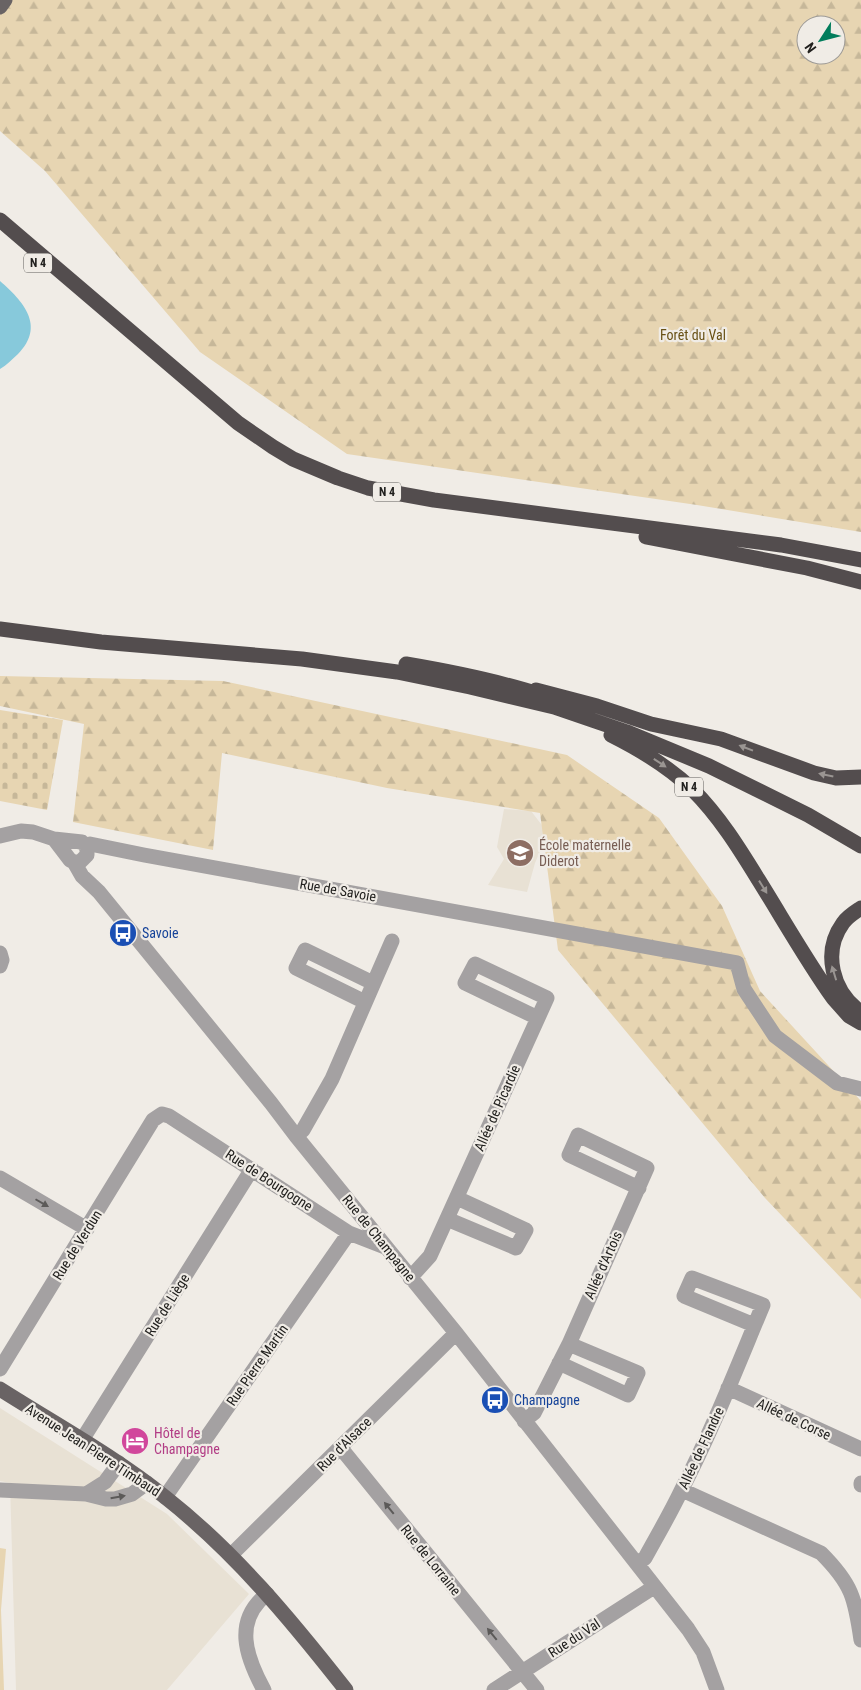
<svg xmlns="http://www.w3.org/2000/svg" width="861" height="1690" font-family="'Roboto Condensed',sans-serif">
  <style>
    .built { fill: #e8e1d4 }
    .forest { fill: url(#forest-firs); fill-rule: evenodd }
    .cemetery { fill: url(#cemetery-stones) }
    .pitch { fill: #e7d5b2 }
    .water { fill: #87c9db }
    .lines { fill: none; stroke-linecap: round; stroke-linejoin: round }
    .minor { stroke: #a4a1a2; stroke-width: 15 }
    .major { stroke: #696364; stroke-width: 15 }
    .highway { stroke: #534d4e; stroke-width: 15 }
    .oneway { fill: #9a9592 }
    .oneway2 { fill: #5c5a59 }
    .labels { text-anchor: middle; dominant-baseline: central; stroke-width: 4.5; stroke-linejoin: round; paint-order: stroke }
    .shield { fill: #f0ece6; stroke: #5f5d5a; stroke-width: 1 }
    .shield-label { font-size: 12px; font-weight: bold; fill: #21201e }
    .park-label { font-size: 14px; fill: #685014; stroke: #f0ece6 }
    .education-label { font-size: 14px; fill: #785e54; stroke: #f0ece6; text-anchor: start }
    .street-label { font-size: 14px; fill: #21201e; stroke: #f0ece6 }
    .transit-label { font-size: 14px; fill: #164399; stroke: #f0ece6; text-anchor: start }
    .hotel-label { font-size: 14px; fill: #b23c85; stroke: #f0ece6; text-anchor: start }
  </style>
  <defs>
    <pattern id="forest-firs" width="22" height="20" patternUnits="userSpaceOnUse" patternTransform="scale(1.25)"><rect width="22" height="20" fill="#e7d5b2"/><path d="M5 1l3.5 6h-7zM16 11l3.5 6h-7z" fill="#c6b799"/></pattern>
    <pattern id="cemetery-stones" width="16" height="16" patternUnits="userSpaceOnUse" patternTransform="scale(1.25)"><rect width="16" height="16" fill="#e7d5b2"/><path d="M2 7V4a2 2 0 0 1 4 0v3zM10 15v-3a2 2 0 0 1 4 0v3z" fill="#c6b799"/></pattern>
  </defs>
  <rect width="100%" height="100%" fill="#f0ece6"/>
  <path class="built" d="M 504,809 L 531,811 L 548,833 L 535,863 L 527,892 L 488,885 L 504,859 L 497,847 Z
    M 0,1408 L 167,1514 L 249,1594 L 167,1690 L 16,1690 L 10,1483 L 0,1481 Z"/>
  <path class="forest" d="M 0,0 L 861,0 L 861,532 L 697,505 L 347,454 L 200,352 L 45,171 L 0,131 ZM 806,25 L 836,25 L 836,55 L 806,55 Z
    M 0,676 L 223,681 L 567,755 L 659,818 L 722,906 L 760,991 L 861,1101 L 861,1299 L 765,1198 L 558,950 L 540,813 L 387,788 L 222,753 L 213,850 L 73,822 L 84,724 L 0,706 Z"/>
  <path class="cemetery" d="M 0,710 L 63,720 L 47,810 L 0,801 Z"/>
  <path class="pitch" d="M 0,1548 L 6,1549 L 1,1610 L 4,1690 L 0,1690 Z"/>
  <path class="water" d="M 0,281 C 23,301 46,326 18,354 C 12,359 7,365 0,369 Z"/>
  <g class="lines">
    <path class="minor" d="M 0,836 L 21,831 L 33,832 L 54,839 L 82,842 L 87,848 L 87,855 L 80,862 L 74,862
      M 54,839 L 70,860 L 74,862 L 82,876 L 99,892 L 271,1103 L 296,1136 L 456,1333 L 688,1629 L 703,1652 L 717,1690
      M 85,845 L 90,844 L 144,855 L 737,963 L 744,989 L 775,1036 L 837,1083 L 861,1089
      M 0,953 L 2,960 L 0,966
      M 365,1002 L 296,968 L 305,950 L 373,983
      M 296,1136 L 303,1130 L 332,1079 L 392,941
      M 0,1178 L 87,1229
      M 447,1219 L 516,1248 L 526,1230 L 457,1198
      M 410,1278 L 430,1256 L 547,998 L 475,964 L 465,983 L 538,1018
      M 569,1344 L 647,1168 L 578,1135 L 569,1155 L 639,1188
      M 0,1369 L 153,1120 L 162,1114 L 169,1116 L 349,1233 L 385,1247
      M 728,1388 L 861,1449
      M 524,1421 L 534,1413 L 569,1344 L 638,1373 L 628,1395 L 559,1363
      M 82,1440 L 252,1169
      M 340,1447 L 537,1690
      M 861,1483 L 861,1485
      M 0,1490 L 86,1494 L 106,1499 L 115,1499 L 132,1494 L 147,1483
      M 682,1490 L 821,1553 C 852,1584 855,1598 861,1640
      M 86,1494 L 105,1482 L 119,1463
      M 165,1497 L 349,1233
      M 231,1555 L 456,1333
      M 637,1564 L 645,1558 C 657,1536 670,1514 681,1491 C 712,1431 737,1367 763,1305 L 692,1278 L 684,1296 L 754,1325
      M 264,1690 C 246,1657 233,1621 267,1594
      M 494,1690 L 654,1587"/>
    <path class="major" d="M 0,7 L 5,0
      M 0,1389 C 55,1424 114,1456 165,1497 C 235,1552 291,1620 346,1690"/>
    <path class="highway" d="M 0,220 L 238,423 L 273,447 L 293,459 L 338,478 L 368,488 L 434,500 L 781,545 L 861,560
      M 646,537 L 807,568 L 861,582
      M 0,629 L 101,642 L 302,659 L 397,672 L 470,687 L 554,707 L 627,732 L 709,766 L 808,815 L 861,846
      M 406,664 C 453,672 499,681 544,696
      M 536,690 L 597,706 L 651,724 L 721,739 L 814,773 L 836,778 L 861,777
      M 611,735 C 641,750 669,767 693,790 C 719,816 739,848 758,879 C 783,919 806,960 833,998 L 849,1016 L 861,1023
      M 861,908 C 855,912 848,916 843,923 C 822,952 832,992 861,1012"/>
  </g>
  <defs><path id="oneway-solid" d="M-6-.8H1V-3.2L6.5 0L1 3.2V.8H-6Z" transform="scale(1.25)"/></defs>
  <g class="oneway">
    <use href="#oneway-solid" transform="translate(746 748) rotate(-159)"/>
    <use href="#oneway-solid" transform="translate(660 763) rotate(34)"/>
    <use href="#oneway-solid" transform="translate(826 775) rotate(-168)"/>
    <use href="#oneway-solid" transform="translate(763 887) rotate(58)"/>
    <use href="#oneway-solid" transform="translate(834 973) rotate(-107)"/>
  </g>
  <g class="oneway2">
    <use href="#oneway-solid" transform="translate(42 1203) rotate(30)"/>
    <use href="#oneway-solid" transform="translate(118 1497) rotate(-10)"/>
    <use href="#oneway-solid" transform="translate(389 1508) rotate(-129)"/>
    <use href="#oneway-solid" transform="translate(492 1634) rotate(-129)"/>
  </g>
  <defs>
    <symbol id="school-disc" viewBox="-11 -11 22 22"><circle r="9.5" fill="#8d6e63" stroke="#f0ece6"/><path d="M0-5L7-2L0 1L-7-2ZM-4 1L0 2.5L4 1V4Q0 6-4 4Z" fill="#fff"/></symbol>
    <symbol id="bus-disc" viewBox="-11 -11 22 22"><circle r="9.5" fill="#1a4fb4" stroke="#f0ece6"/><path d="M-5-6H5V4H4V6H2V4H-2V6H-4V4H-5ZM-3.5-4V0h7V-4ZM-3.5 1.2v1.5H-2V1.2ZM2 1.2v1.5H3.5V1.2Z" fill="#fff"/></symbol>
    <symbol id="hotel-disc" viewBox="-11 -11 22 22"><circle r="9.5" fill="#d1479c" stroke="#f0ece6"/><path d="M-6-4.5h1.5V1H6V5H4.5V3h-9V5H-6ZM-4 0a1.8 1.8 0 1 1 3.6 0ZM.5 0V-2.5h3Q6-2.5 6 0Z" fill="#fff"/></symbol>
  </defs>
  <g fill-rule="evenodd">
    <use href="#school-disc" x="504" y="837" width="32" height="32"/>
    <use href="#bus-disc" x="107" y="917" width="32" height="32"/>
    <use href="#bus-disc" x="479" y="1384" width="32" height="32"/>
    <use href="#hotel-disc" x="119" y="1425" width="32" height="32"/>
  </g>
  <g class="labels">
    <g class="shield">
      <rect x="24" y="253.5" width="28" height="19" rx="4"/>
      <rect x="373" y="482.5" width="28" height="19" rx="4"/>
      <rect x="675" y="777.5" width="28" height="19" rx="4"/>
    </g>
    <g class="shield-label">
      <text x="38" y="263">N 4</text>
      <text x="387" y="492">N 4</text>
      <text x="689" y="787">N 4</text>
    </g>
    <g class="park-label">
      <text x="693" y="335">Forêt du Val</text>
    </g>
    <g class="education-label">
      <text x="539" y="845">École maternelle<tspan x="539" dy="16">Diderot</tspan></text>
    </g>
    <g class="street-label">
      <text transform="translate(338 890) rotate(10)">Rue de Savoie</text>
      <text transform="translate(497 1108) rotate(-66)">Allée de Picardie</text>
      <text transform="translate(269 1180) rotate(33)">Rue de Bourgogne</text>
      <text transform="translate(379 1238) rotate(51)">Rue de Champagne</text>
      <text transform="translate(77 1245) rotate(-58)">Rue de Verdun</text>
      <text transform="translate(603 1265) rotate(-66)">Allée d'Artois</text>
      <text transform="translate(167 1305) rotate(-58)">Rue de Liège</text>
      <text transform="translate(257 1365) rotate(-55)">Rue Pierre Martin</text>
      <text transform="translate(794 1419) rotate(25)">Allée de Corse</text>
      <text transform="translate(344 1444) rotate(-45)">Rue d'Alsace</text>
      <text transform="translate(701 1448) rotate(-65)">Allée de Flandre</text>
      <text transform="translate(93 1450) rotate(33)">Avenue Jean Pierre Timbaud</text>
      <text transform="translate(431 1560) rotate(51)">Rue de Lorraine</text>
      <text transform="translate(574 1638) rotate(-33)">Rue du Val</text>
    </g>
    <g class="transit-label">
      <text x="142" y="933">Savoie</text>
      <text x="514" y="1400">Champagne</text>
    </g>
    <g class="hotel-label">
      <text x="154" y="1433">Hôtel de<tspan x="154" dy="16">Champagne</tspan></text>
    </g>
  </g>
  <g transform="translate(821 40) rotate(234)"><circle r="24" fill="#f0ece6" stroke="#9d9a96"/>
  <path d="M0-4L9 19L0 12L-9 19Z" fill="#027d5c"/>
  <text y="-8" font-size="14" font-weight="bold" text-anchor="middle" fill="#21201e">N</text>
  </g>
</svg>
